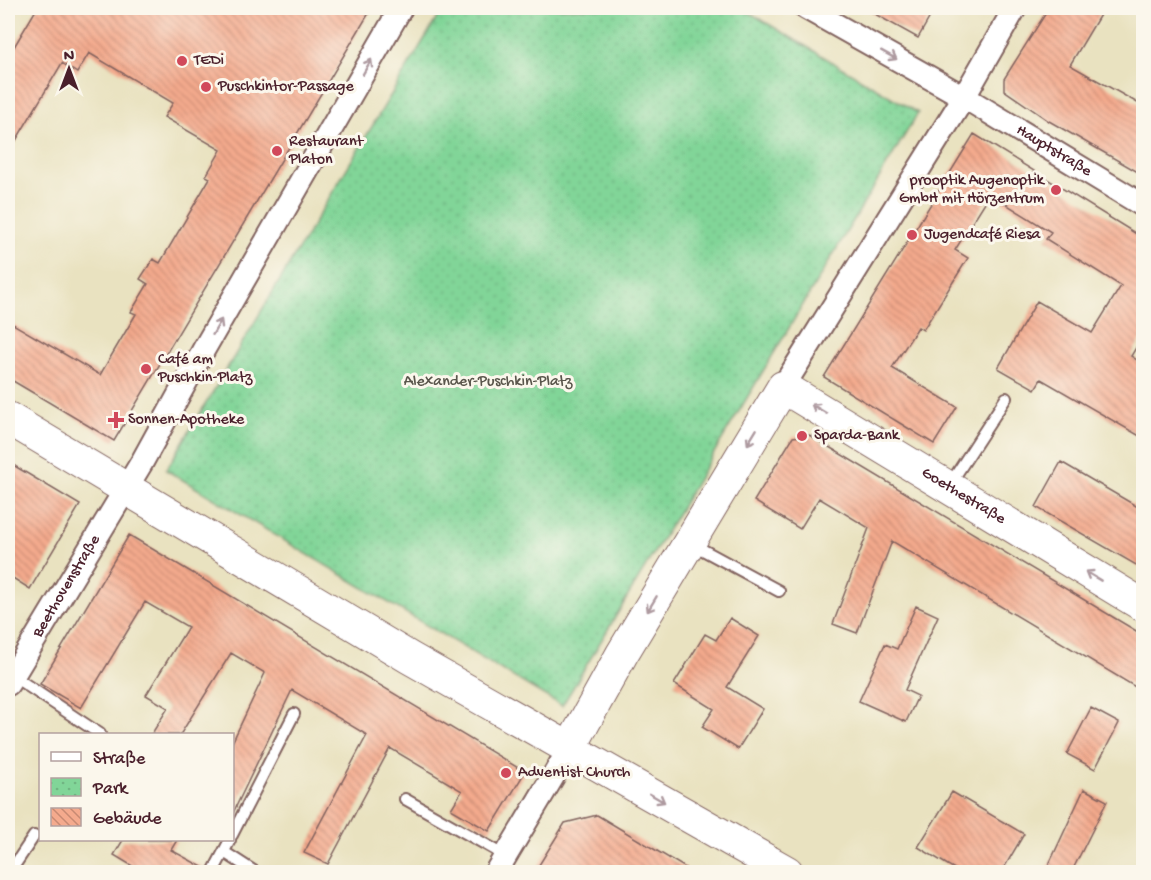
<svg xmlns="http://www.w3.org/2000/svg" width="1151" height="880" font-family="'Gochi Hand',sans-serif">
  <style>
    .park { fill: url(#park-dots); stroke: #667a62; stroke-width: 1.5 }
    .building { fill: url(#building-back-hatch) }
    .lines { fill: none; stroke-linecap: round; stroke-linejoin: round }
    .lane-casing { stroke: #82635f; stroke-width: 14 }
    .street-casing { stroke: #82635f; stroke-width: 26 }
    .secondary-casing { stroke: #82635f; stroke-width: 34 }
    .lane { stroke: #fff; stroke-width: 10 }
    .street { stroke: #fff; stroke-width: 22 }
    .secondary { stroke: #fff; stroke-width: 32 }
    .oneway { stroke: #ae9aa0 }
    .poi-dot { fill: #d1495b; stroke: #fbf7ec; stroke-width: 2 }
    .labels { text-anchor: middle; dominant-baseline: central; stroke-width: 6; stroke-linejoin: round; paint-order: stroke }
    .poi-label { font-size: 16px; fill: #4a1f2b; stroke: #fbf7ec; text-anchor: start }
    .street-label { font-size: 16px; fill: #4a1f2b; stroke: #fbf7ec }
    .park-label { font-size: 16px; fill: #5a564c; stroke: #fbf7ec }
  </style>
  <defs>
    <pattern id="park-dots" width="8" height="8" patternUnits="userSpaceOnUse" patternTransform="scale(1.5)"><rect width="8" height="8" fill="#81d598"/><path d="M2 2h.1M6 6h.1" fill="none" stroke="#71b683" stroke-width="1.8" stroke-linecap="round"/></pattern>
    <pattern id="building-back-hatch" width="6" height="6" patternUnits="userSpaceOnUse" patternTransform="scale(1.5)"><rect width="6" height="6" fill="#f4aa8d"/><path d="M-1 5l2 2M0 0l6 6M5-1l2 2" fill="none" stroke="#c88a73"/></pattern>
  </defs>
  <rect width="100%" height="100%" fill="#fbf7ec"/>
  <filter id="ink" filterUnits="userSpaceOnUse"><feTurbulence type="fractalNoise" baseFrequency=".0167" numOctaves="2"/><feDisplacementMap in="SourceGraphic" scale="12" xChannelSelector="R" yChannelSelector="G"/><feConvolveMatrix kernelMatrix="1 2 1 2 8 2 1 2 1" color-interpolation-filters="sRGB"/></filter>
  <filter id="wash" filterUnits="userSpaceOnUse"><feTurbulence type="fractalNoise" baseFrequency=".008" numOctaves="4" result="noise"/><feDisplacementMap in="SourceGraphic" scale="24" xChannelSelector="R" yChannelSelector="G"/><feGaussianBlur stdDeviation="1.35" result="paint"/><feColorMatrix in="noise" values="0 0 0 0 0 0 0 0 0 0 0 0 0 0 0 0 0 1.4 0 .05"/><feComposite in="paint" operator="in"/></filter>
  <g filter="url(#wash)">
    <rect width="100%" height="100%" fill="#e9e2c0"/>
    <path class="park" d="M 443,8 L 742,8 L 918,113 L 562,706 L 166,470 Z"/>
    <g id="blocks">
      <path class="building" d="M 37,8 L 372,8 L 114,441 L 8,378 L 8,321 L 100,375 L 136,314 L 131,312 L 148,284 L 140,279 L 153,259 L 160,263 L 210,178 L 206,176 L 221,150 L 164,117 L 173,103 L 89,53 L 77,73 L 62,63 L 8,154 L 8,57 Z
        M 864,8 L 935,8 L 918,38 Z
        M 1049,8 L 1104,8 L 1070,65 L 1143,106 L 1143,175 L 1049,121 L 1004,90 L 1004,79 Z
        M 974,134 L 1143,238 L 1143,336 L 1131,356 L 1143,364 L 1143,438 L 1041,379 L 1035,389 L 998,368 L 1037,301 L 1092,333 L 1121,286 L 1046,239 L 1051,232 L 990,194 L 955,250 L 968,258 L 923,330 L 918,327 L 892,368 L 957,407 L 934,444 L 824,377 Z
        M 809,435 L 1143,635 L 1143,677 L 1137,688 L 892,541 L 857,633 L 833,624 L 869,528 L 819,498 L 800,529 L 754,501 L 793,437 Z
        M 8,462 L 80,505 L 30,589 L 8,575 Z
        M 1061,462 L 1143,510 L 1143,569 L 1036,507 Z
        M 129,535 L 525,772 L 489,831 L 451,809 L 462,791 L 390,748 L 328,864 L 304,853 L 367,735 L 292,690 L 232,815 L 232,743 L 265,673 L 231,653 L 180,735 L 151,735 L 168,708 L 146,695 L 188,627 L 145,602 L 81,708 L 40,684 Z
        M 916,606 L 938,616 L 905,690 L 918,696 L 906,722 L 859,701 L 885,644 L 897,649 Z
        M 730,618 L 759,636 L 727,687 L 763,709 L 738,749 L 702,727 L 714,709 L 674,684 L 705,634 L 716,640 Z
        M 1091,708 L 1119,723 L 1095,769 L 1067,754 Z
        M 1084,789 L 1107,801 L 1071,873 L 1045,873 Z
        M 952,792 L 1024,834 L 1001,873 L 961,873 L 918,847 Z
        M 597,815 L 694,873 L 534,873 L 565,823 Z
        M 123,840 L 177,840 L 171,850 L 206,869 L 206,873 L 144,873 L 114,855 Z"/>
    </g>
  </g>
  <g filter="url(#ink)">
    <use href="#blocks" fill-opacity="0" stroke="#82635f" stroke-width="1.5"/>
    <g class="lines">
      <defs>
        <path id="lane" d="M 950,484 L 1006,398
          M 692,544 L 779,591
          M 13,676 L 100,734
          M 405,799 L 506,856
          M 232,835 L 294,714
          M 224,852 L 255,872
          M 10,872 L 34,836
          M 213,872 L 230,840"/>
        <g id="street">
          <path id="s1" d="M 806,8 L 964,97 L 1144,206"/>
          <path d="M 783,387 L 964,97 L 1015,8"/>
          <path id="s2" d="M 8,684 L 142,462 L 204,349 L 401,8"/>
          <path d="M 496,872 L 570,748"/>
        </g>
        <g id="secondary">
          <path d="M 8,418 L 410,658 L 787,872"/>
          <path id="s3" d="M 570,748 L 622,654 L 783,387 L 1144,606"/>
        </g>
      </defs>
      <use href="#lane" class="lane-casing"/>
      <use href="#street" class="street-casing"/>
      <use href="#secondary" class="secondary-casing"/>
      <use href="#lane" class="lane"/>
      <use href="#street" class="street"/>
      <use href="#secondary" class="secondary"/>
    </g>
    <defs><path id="oneway-shaft" d="M-6 0H5M1.5-3L5.5 0L1.5 3" fill="none" stroke-width="1.6" stroke-linecap="round" stroke-linejoin="round" transform="scale(1.5)"/></defs>
    <g class="oneway">
      <use href="#oneway-shaft" transform="translate(889 55) rotate(29)"/>
      <use href="#oneway-shaft" transform="translate(367 67) rotate(-60)"/>
      <use href="#oneway-shaft" transform="translate(217 327) rotate(-60)"/>
      <use href="#oneway-shaft" transform="translate(819 409) rotate(-149)"/>
      <use href="#oneway-shaft" transform="translate(752 437) rotate(121)"/>
      <use href="#oneway-shaft" transform="translate(1093 576) rotate(-149)"/>
      <use href="#oneway-shaft" transform="translate(652 604) rotate(121)"/>
      <use href="#oneway-shaft" transform="translate(657 798) rotate(30)"/>
    </g>
  </g>
  <g class="poi-dot">
    <circle cx="182" cy="61" r="6"/>
    <circle cx="206" cy="87" r="6"/>
    <circle cx="277" cy="151" r="6"/>
    <circle cx="1056" cy="190" r="6"/>
    <circle cx="912" cy="235" r="6"/>
    <circle cx="146" cy="369" r="6"/>
    <path d="M113 411h6v6h6v6h-6v6h-6v-6h-6v-6h6z"/>
    <circle cx="802" cy="436" r="6"/>
    <circle cx="506" cy="773" r="6"/>
  </g>
  <g class="labels">
    <g class="poi-label">
      <text x="194" y="61">TEDi</text>
      <text x="218" y="87">Puschkintor-Passage</text>
      <text x="289" y="142">Restaurant<tspan x="289" dy="18">Platon</tspan></text>
      <text x="1044" y="181" text-anchor="end">prooptik Augenoptik<tspan x="1044" dy="18">GmbH mit Hörzentrum</tspan></text>
      <text x="924" y="235">Jugendcafé Riesa</text>
      <text x="158" y="360">Café am<tspan x="158" dy="18">Puschkin-Platz</tspan></text>
      <text x="128" y="420">Sonnen-Apotheke</text>
      <text x="814" y="436">Sparda-Bank</text>
      <text x="518" y="773">Adventist Church</text>
    </g>
    <g class="street-label">
      <text stroke="none"><textPath href="#s1" startOffset="286">Hauptstraße</textPath></text>
      <text stroke="none"><textPath href="#s3" startOffset="630">Goethestraße</textPath></text>
      <text stroke="none"><textPath href="#s2" startOffset="114">Beethovenstraße</textPath></text>
    </g>
    <g class="park-label">
      <text x="488" y="382">Alexander-Puschkin-Platz</text>
    </g>
  </g>
  <rect width="1151" height="880" fill="none" stroke="#fbf7ec" stroke-width="30"/>
  <rect x="39" y="733" width="195" height="108" fill="#fbf7ec" stroke="#b4a19f" stroke-width="1.5"/>
  <rect x="51" y="752" width="30" height="9" fill="#ffffff" stroke="#b4a19f" stroke-width="1.5"/>
  <text x="93" y="763" font-size="18" fill="#4a1f2b">Straße</text>
  <rect x="51" y="778" width="30" height="18" fill="url(#park-dots)" stroke="#b4a19f" stroke-width="1.5"/>
  <text x="93" y="793" font-size="18" fill="#4a1f2b">Park</text>
  <rect x="51" y="808" width="30" height="18" fill="url(#building-back-hatch)" stroke="#b4a19f" stroke-width="1.5"/>
  <text x="93" y="823" font-size="18" fill="#4a1f2b">Gebäude</text>
  <g transform="translate(69 69)" stroke="#fbf7ec" stroke-width="4.5" paint-order="stroke">
  <path d="M0-4.5L10 22L0 15L-10 22Z" fill="#4a1f2b"/>
  <text y="-9" font-size="16" font-weight="bold" text-anchor="middle" fill="#4a1f2b">N</text>
  </g>
</svg>
